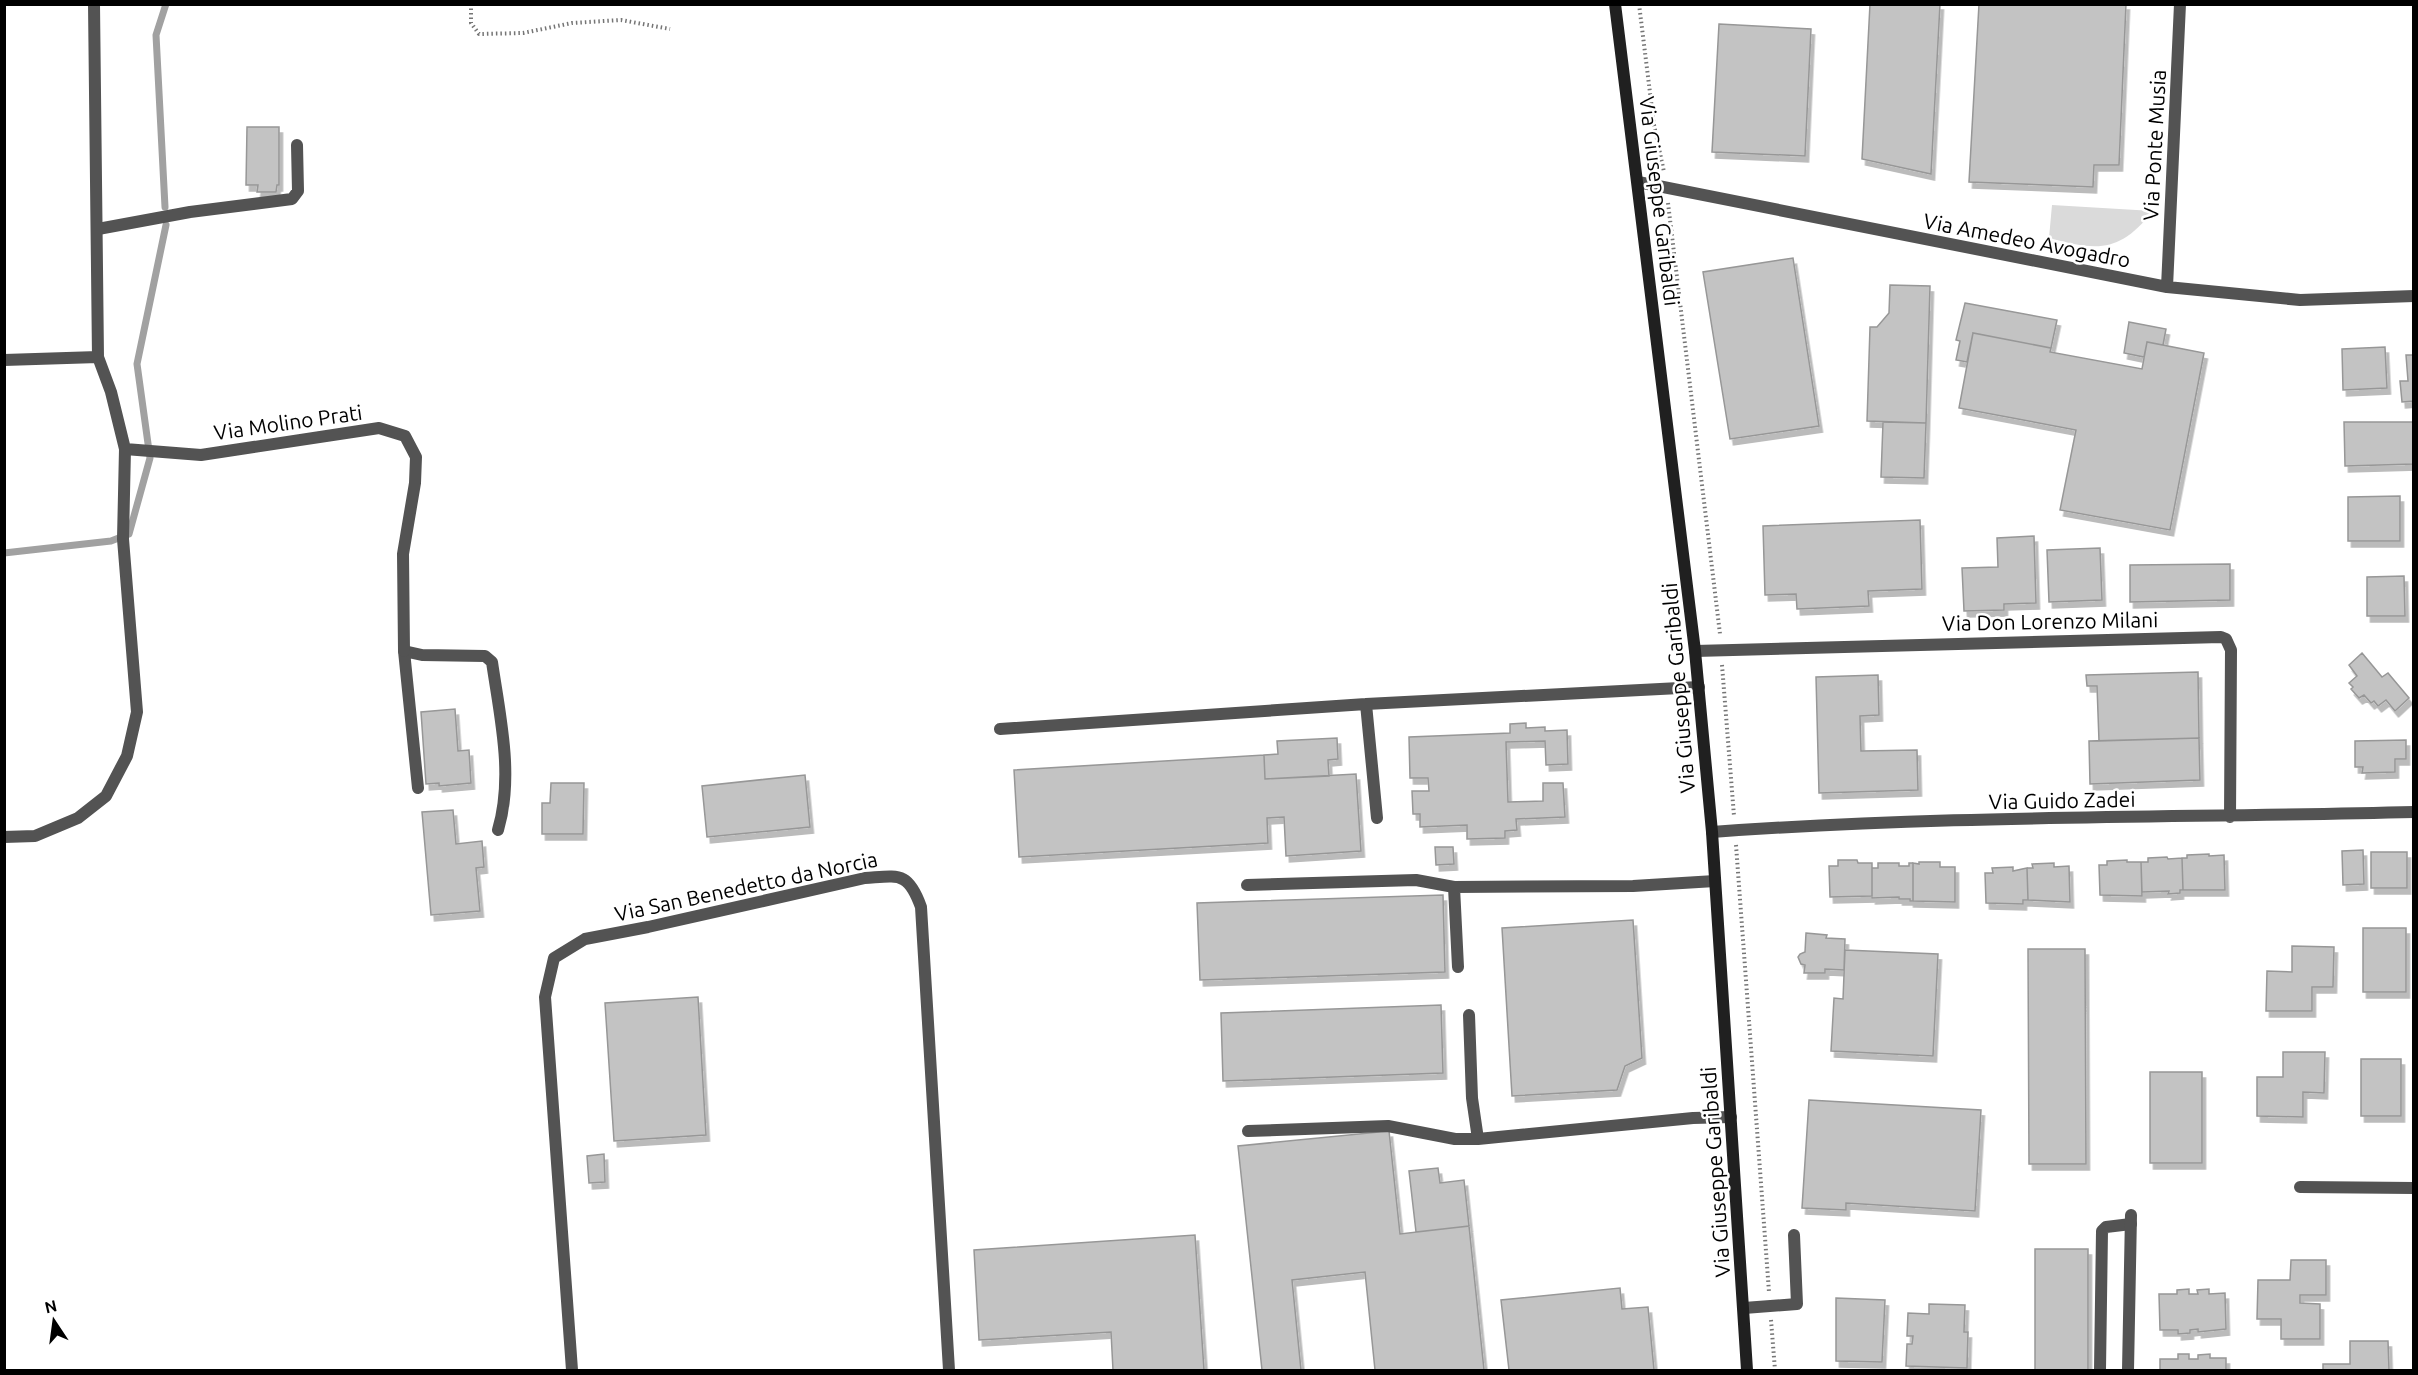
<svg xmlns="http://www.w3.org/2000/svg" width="2418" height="1375" font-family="Ubuntu,sans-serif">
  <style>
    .green { fill: #dadada }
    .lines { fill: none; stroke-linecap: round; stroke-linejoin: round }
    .stream { stroke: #a1a1a1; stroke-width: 7 }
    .building { fill: #c3c3c3; stroke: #979797; stroke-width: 1.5; filter: url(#shadow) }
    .path { stroke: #757575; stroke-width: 4; stroke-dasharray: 1.5 3; stroke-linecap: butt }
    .lane { stroke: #535353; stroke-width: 12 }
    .street { stroke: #535353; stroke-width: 12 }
    .secondary { stroke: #202020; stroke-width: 12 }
    .labels { text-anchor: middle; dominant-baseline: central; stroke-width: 5; stroke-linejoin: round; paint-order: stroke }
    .street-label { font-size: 21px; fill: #000; stroke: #fff }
  </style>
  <defs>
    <filter id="shadow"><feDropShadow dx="3.5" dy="6" stdDeviation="0" flood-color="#0004"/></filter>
  </defs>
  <rect width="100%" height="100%" fill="#fff"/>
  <path class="green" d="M 2052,205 L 2153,211 C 2119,253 2098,251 2049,238 Z"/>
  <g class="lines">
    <path class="stream" d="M 165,207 L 156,35 L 166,4
      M 4,553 L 111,541 L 129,534 L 150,458 L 137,364 L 166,225"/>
  </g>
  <path class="building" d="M 1870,4 L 1940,4 L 1931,174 L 1862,159 Z
    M 1979,4 L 2126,4 L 2119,165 L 2094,165 L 2093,187 L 1969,182 Z
    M 1719,24 L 1811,29 L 1805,156 L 1712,152 Z
    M 247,127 L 279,127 L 279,185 L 277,185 L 276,192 L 257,192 L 258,185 L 246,185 Z
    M 1793,258 L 1819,426 L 1730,439 L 1703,272 Z
    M 1890,285 L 1930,286 L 1926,423 L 1867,421 L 1870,327 L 1877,327 L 1889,313 Z
    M 1965,303 L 2057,320 L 2051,348 L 1973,333 L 1967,362 L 1956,360 L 1960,341 L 1956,340 Z
    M 2129,322 L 2166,329 L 2163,345 L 2147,342 L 2144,357 L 2124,353 Z
    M 1973,333 L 2051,348 L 2050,352 L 2142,369 L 2147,342 L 2204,353 L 2170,530 L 2060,510 L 2076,430 L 1959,408 Z
    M 2385,347 L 2387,388 L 2343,390 L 2342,349 Z
    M 2406,355 L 2414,355 L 2414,401 L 2402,402 L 2400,381 L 2408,381 Z
    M 1883,422 L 1926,423 L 1924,478 L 1881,477 Z
    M 2344,422 L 2414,422 L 2414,464 L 2345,466 Z
    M 2400,496 L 2400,541 L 2348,541 L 2348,497 Z
    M 1920,520 L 1922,589 L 1868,591 L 1869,606 L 1797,609 L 1796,594 L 1765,595 L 1763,526 Z
    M 2034,536 L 2036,603 L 2004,604 L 2004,610 L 1964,611 L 1962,568 L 1998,567 L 1997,538 Z
    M 2100,548 L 2102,600 L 2049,602 L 2047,550 Z
    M 2230,564 L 2230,600 L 2130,602 L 2130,565 Z
    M 2404,576 L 2405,616 L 2367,616 L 2367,577 Z
    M 2362,653 L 2382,677 L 2388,673 L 2409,698 L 2395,711 L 2386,700 L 2378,706 L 2374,701 L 2371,703 L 2364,695 L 2359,698 L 2351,689 L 2353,687 L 2349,683 L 2357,676 L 2349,665 Z
    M 2198,672 L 2199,738 L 2099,741 L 2097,686 L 2087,686 L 2086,675 Z
    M 1878,675 L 1879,715 L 1860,716 L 1861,751 L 1917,750 L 1918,790 L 1819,793 L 1816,677 Z
    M 455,709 L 458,751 L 469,750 L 471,783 L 439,786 L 439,783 L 426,784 L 421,712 Z
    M 1526,723 L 1526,728 L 1545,727 L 1545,731 L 1567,730 L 1568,764 L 1546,765 L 1545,741 L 1506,742 L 1508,802 L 1543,801 L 1543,783 L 1563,783 L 1565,817 L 1516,819 L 1517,830 L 1505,831 L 1505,838 L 1467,839 L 1467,825 L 1420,827 L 1420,814 L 1413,814 L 1412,791 L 1429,791 L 1428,778 L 1410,778 L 1409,737 L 1510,733 L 1510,724 Z
    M 1337,738 L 1338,759 L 1328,760 L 1329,776 L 1265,779 L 1264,755 L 1278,754 L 1277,741 Z
    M 2199,738 L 2200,780 L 2090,784 L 2089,741 Z
    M 2406,740 L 2406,759 L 2395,759 L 2395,772 L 2362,773 L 2363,767 L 2355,767 L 2355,741 Z
    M 1264,755 L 1265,779 L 1356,774 L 1361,851 L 1286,856 L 1284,817 L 1267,818 L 1268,843 L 1019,857 L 1014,770 Z
    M 805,775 L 810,827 L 707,837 L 702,786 Z
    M 551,783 L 584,783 L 583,834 L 542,834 L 542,803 L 550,803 Z
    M 453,810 L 456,844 L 482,841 L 484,867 L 476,868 L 480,911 L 431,915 L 422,812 Z
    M 1435,847 L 1453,847 L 1454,864 L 1436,865 Z
    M 2363,850 L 2364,884 L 2343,885 L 2342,851 Z
    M 2371,852 L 2407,852 L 2407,888 L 2371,888 Z
    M 2209,854 L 2209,856 L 2224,855 L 2225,890 L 2183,890 L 2182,858 L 2187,858 L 2187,855 Z
    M 2167,857 L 2168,859 L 2182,858 L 2183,890 L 2180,890 L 2180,893 L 2168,894 L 2169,891 L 2142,892 L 2141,862 L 2148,862 L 2148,858 Z
    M 1838,860 L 1857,860 L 1858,863 L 1872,863 L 1872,896 L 1830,897 L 1829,866 L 1838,866 Z
    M 2127,860 L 2127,862 L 2141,862 L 2142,896 L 2100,895 L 2099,865 L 2107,865 L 2107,861 Z
    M 1919,862 L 1940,862 L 1940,867 L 1955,867 L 1955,902 L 1913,901 L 1913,863 L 1919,864 Z
    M 1878,863 L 1899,863 L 1899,866 L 1909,866 L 1909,863 L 1913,863 L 1913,901 L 1910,901 L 1910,899 L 1899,899 L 1899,897 L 1872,898 L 1872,868 L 1878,868 Z
    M 2054,863 L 2054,867 L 2069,866 L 2070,902 L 2028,900 L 2027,868 L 2033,868 L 2032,864 Z
    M 2013,867 L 2013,871 L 2027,868 L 2028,900 L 2023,900 L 2023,904 L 1986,903 L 1985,873 L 1993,873 L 1992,868 Z
    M 1443,895 L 1445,972 L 1200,980 L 1197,903 Z
    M 1633,920 L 1642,1058 L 1625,1066 L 1617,1090 L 1512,1096 L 1502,928 Z
    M 2363,928 L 2406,928 L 2406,992 L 2363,992 Z
    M 1806,933 L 1827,935 L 1826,938 L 1845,939 L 1844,970 L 1825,969 L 1825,973 L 1804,973 L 1805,965 L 1801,964 L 1798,957 L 1800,954 L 1805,952 Z
    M 2292,946 L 2334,947 L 2333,987 L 2312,987 L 2312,1011 L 2266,1011 L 2267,971 L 2292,972 Z
    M 2028,949 L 2085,949 L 2086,1164 L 2029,1164 Z
    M 1845,950 L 1938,954 L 1933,1056 L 1831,1051 L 1834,998 L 1843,999 Z
    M 698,997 L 706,1135 L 614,1141 L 605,1003 Z
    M 1441,1005 L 1443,1073 L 1223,1081 L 1221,1013 Z
    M 2283,1052 L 2325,1052 L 2324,1093 L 2303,1092 L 2303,1117 L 2257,1116 L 2257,1077 L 2283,1077 Z
    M 2361,1059 L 2401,1059 L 2401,1116 L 2361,1116 Z
    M 2150,1072 L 2202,1072 L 2202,1163 L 2150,1163 Z
    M 1809,1100 L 1981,1110 L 1975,1211 L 1846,1203 L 1846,1210 L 1802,1208 Z
    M 1389,1131 L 1400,1234 L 1469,1226 L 1484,1370 L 1375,1370 L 1365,1272 L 1292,1280 L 1301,1370 L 1262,1370 L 1238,1146 Z
    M 604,1154 L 605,1182 L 589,1183 L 587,1156 Z
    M 1438,1168 L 1440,1183 L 1464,1180 L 1469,1226 L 1416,1232 L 1409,1171 Z
    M 1195,1235 L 1204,1370 L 1113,1370 L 1111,1332 L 979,1340 L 974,1250 Z
    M 2035,1249 L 2088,1249 L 2088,1370 L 2035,1370 Z
    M 2291,1260 L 2326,1260 L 2326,1295 L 2300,1295 L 2300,1303 L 2320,1304 L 2320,1339 L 2281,1339 L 2281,1319 L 2257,1319 L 2258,1280 L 2290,1280 Z
    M 1620,1288 L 1622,1309 L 1648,1307 L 1654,1370 L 1509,1370 L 1501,1300 Z
    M 2189,1289 L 2189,1294 L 2198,1294 L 2197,1290 L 2209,1289 L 2209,1294 L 2225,1293 L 2226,1329 L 2198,1332 L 2198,1329 L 2190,1330 L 2190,1333 L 2178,1334 L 2178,1330 L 2160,1330 L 2159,1294 L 2177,1294 L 2177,1290 Z
    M 1836,1298 L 1885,1300 L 1882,1362 L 1836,1361 Z
    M 1929,1304 L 1965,1305 L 1964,1332 L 1968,1332 L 1967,1368 L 1906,1366 L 1907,1344 L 1912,1344 L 1913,1336 L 1907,1336 L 1908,1313 L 1929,1314 Z
    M 2350,1341 L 2388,1341 L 2389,1370 L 2323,1370 L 2323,1364 L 2350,1364 Z
    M 2178,1354 L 2189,1354 L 2189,1359 L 2198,1359 L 2198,1355 L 2210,1354 L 2210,1358 L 2226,1358 L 2226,1370 L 2160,1370 L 2160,1359 L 2178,1359 Z"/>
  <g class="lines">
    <path class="path" d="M 471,4 L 471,23 L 479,34 L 523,33 L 572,23 L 621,20 L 670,29
      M 1639,4 L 1654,125 L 1664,172
      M 1668,203 L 1720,634
      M 1722,665 L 1734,816
      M 1736,845 L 1769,1292
      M 1771,1320 L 1775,1370"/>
    <path class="lane" d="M 98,229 L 190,212 L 292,199 L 298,191 L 297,145
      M 1366,704 L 1377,818
      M 1000,729 L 1366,704 L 1699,687
      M 418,788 L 404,651 L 422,655 L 485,656 L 492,662 C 500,717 514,776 498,830
      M 1247,885 L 1416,880 L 1454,887 L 1633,886 L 1715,881
      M 1454,887 L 1458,967
      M 1469,1015 L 1472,1098 L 1478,1139 L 1693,1118 L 1731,1117
      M 1248,1131 L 1388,1126 L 1455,1139 L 1478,1139
      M 1744,1308 L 1797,1304 L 1794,1235
      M 572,1370 L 545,997 L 554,958 L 585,939 L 648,927 L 865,878 C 899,876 908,871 921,907 L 949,1370
      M 2100,1370 L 2102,1231 L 2106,1227 L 2131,1224"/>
    <path class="street" d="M 1638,182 L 2167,287 L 2300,300 L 2414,296
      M 2167,287 L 2180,4
      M 4,360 L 98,357
      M 125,449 L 201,455 L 379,428 L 405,436 L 416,457 L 415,483 L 403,554 L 404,651
      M 1695,651 L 2221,637 L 2226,639 L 2231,650 L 2230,817
      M 1712,832 C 1945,815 2180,818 2414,812
      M 4,837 L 35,836 L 78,818 L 106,796 L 127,756 L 137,712 L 123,539 L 125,449 L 111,392 L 98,357 L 94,4
      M 2300,1187 L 2414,1188
      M 2128,1370 L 2131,1215"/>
    <path class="secondary" d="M 1615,4 L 1695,651 L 1712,832 L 1747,1370"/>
  </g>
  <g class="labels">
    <g class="street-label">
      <text transform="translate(2154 145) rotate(-87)">Via Ponte Musia</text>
      <text transform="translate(1660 201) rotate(83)">Via Giuseppe Garibaldi</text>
      <text transform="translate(2027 240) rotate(11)">Via Amedeo Avogadro</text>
      <text transform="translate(288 422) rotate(-8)">Via Molino Prati</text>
      <text transform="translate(2050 621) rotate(-1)">Via Don Lorenzo Milani</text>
      <text transform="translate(1678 688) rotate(-95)">Via Giuseppe Garibaldi</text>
      <text transform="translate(2062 800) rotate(-1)">Via Guido Zadei</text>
      <text transform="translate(746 886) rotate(-12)">Via San Benedetto da Norcia</text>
      <text transform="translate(1715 1172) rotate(-94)">Via Giuseppe Garibaldi</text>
    </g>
  </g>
  <rect width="2418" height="1375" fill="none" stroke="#000000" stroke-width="12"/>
  <g transform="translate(54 1321) rotate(347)" stroke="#ffffff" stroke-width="4.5" paint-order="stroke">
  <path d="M0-4.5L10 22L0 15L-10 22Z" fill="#000000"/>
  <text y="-9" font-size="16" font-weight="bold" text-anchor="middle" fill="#000000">N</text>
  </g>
</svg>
